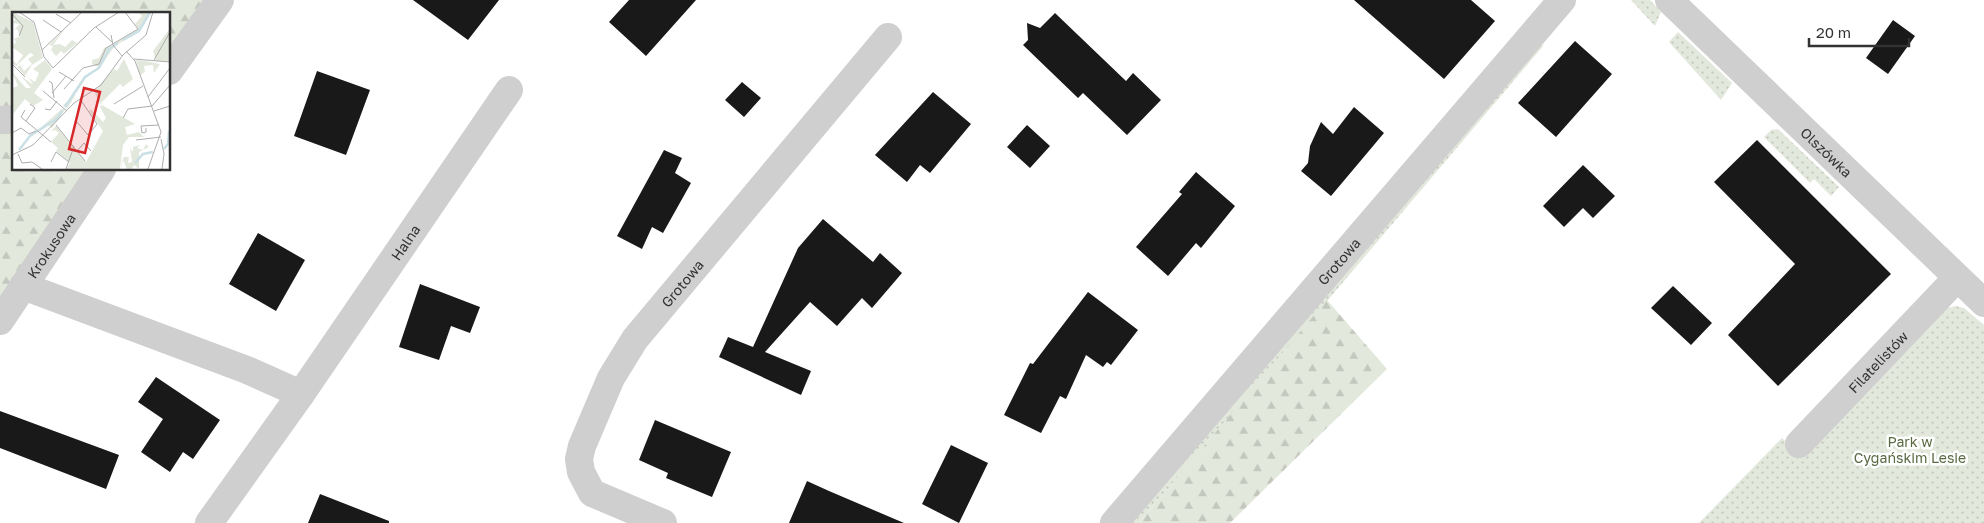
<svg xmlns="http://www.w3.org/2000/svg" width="1984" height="523" font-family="'Golos Text',sans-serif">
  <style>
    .green { fill: url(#green-dots) }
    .forest { fill: url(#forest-firs) }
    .building { fill: #191919 }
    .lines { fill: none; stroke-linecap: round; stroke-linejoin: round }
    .street { stroke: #cfcfcf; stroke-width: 28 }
    .labels { text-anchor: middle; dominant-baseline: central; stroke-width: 5; stroke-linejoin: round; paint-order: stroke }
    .street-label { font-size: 14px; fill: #323232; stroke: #fff }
    .park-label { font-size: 14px; fill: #5a6a42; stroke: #fff }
    .inset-river { fill: none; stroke: #cae0e7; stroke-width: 2.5 }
    .inset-road { fill: none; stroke: #adadad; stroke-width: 1 }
    .view { fill: #d62828; fill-opacity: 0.15; stroke: #d62828; stroke-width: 2.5 }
    .inset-edge { fill: none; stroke: #323232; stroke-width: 2.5 }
  </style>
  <defs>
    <pattern id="green-dots" width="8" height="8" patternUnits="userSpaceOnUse" patternTransform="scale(1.25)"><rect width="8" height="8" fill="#e3e8dc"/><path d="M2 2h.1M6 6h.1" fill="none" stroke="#c3c7bd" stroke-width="1.8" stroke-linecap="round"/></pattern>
    <pattern id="forest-firs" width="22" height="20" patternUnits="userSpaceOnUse" patternTransform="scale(1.25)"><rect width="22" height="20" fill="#e3e8dc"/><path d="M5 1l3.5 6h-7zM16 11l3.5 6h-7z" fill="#c3c7bd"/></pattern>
  </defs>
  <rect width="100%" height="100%" fill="#fff"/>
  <path class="green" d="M 1631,0 L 1650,0 L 1661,12 L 1655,26 Z
    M 1678,32 L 1732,83 L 1721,100 L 1669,42 Z
    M 1544,45 L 1139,523 L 1128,523 L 1527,50 Z
    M 1778,129 L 1839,187 L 1831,196 L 1814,179 L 1810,183 L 1764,137 L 1771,130 Z
    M 1956,306 L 1964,308 L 1984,325 L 1984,523 L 1699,523 L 1782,438 L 1803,458 L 1870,383 L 1947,308 Z"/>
  <path class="forest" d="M 0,0 L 207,0 L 169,53 L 169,14 L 14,14 L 14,108 L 0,109 Z
    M 14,127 L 14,169 L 95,169 L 0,305 L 0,128 Z
    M 1327,300 L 1387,369 L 1230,523 L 1139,523 Z"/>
  <path class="building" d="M 413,0 L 499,0 L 468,40 Z
    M 629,0 L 696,0 L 646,56 L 609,22 Z
    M 1354,0 L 1471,0 L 1495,21 L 1444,79 Z
    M 1055,13 L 1126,81 L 1133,73 L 1161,100 L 1127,135 L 1083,93 L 1078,98 L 1023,45 L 1028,40 L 1027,23 L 1040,28 Z
    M 1893,20 L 1915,36 L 1888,74 L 1866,58 Z
    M 1575,41 L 1612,74 L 1556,137 L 1518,103 Z
    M 317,71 L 370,90 L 346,155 L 294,136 Z
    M 742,82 L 761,98 L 744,117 L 725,100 Z
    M 933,92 L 971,124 L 930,173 L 920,165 L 907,182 L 875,155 Z
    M 1354,107 L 1384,133 L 1331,196 L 1301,171 L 1308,163 L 1310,146 L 1321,122 L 1333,134 Z
    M 1027,125 L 1050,146 L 1030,168 L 1007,147 Z
    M 1757,140 L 1891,274 L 1778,386 L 1728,335 L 1795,264 L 1714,182 Z
    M 664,150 L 682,158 L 675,173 L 691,183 L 663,233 L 652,227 L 642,249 L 617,236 Z
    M 1583,165 L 1615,196 L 1593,218 L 1583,208 L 1564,227 L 1543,206 Z
    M 1196,172 L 1235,206 L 1201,248 L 1196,243 L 1168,276 L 1136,247 L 1182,194 L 1179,192 Z
    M 823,219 L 873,262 L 880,253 L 902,273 L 872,308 L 862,298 L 837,326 L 810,302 L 765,352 L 811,371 L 801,395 L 719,357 L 728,337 L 753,347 L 798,248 Z
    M 258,233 L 305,260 L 276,311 L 229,284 Z
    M 420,284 L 480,307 L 470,333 L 451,326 L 439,360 L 399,347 Z
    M 1673,286 L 1712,323 L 1691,345 L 1651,308 Z
    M 1088,292 L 1138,330 L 1111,365 L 1107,362 L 1103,367 L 1086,355 L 1066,399 L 1060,396 L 1041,433 L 1004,415 L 1030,363 L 1033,364 Z
    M 156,377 L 220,420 L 193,459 L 183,452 L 170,472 L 141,452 L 163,419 L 138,402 Z
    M 0,411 L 119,455 L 106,489 L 0,448 Z
    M 655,420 L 731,452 L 712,497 L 666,478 L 668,473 L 639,460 Z
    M 951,445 L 988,463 L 959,523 L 922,504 Z
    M 807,481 L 829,491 L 904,523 L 789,523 Z
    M 320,494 L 389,521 L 389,523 L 308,523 Z"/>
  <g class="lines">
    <g class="street">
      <path id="s1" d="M 1669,0 L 1984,303"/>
      <path d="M 169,71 L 220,0"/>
      <path d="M 0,120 L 14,119"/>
      <path d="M 23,286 L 247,370 L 301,394 L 209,523"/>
      <path id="s2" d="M 0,321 L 102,169"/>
      <path id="s3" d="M 301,394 L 509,90"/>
      <path id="s4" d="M 1799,444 L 1956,279"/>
      <path id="s5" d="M 663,523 L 592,493 L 581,472 L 579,459 L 582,446 L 611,378 L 635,339 L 888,37"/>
      <path id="s6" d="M 1114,523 L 1562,0"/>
    </g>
  </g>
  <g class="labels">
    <g class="street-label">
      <text stroke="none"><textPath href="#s1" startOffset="219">Olszówka</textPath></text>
      <text stroke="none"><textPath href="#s3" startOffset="184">Halna</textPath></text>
      <text stroke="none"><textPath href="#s2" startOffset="91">Krokusowa</textPath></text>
      <text stroke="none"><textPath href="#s6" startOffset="345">Grotowa</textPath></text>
      <text stroke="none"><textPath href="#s5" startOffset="320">Grotowa</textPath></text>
      <text stroke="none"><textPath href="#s4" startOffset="114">Filatelistów</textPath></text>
    </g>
    <g class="park-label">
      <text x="1910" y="441">Park w<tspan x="1910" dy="16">Cygańskim Lesie</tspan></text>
    </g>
  </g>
  <g transform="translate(12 12)">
    <rect width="158" height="158" fill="#fff"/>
    <path d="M 0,0 L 21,10 L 31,46 L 20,53 L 13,64 L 5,55 L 8,53 L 12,59 L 20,52 L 16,47 L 22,43 L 18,41 L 4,54 L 0,51 L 0,48 L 5,52 L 11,43 L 0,35 L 4,30 L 2,27 L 8,24 L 5,17 L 2,18 L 8,12 L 0,11 L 3,8 ZM 53,17 L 41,33 L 48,32 L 53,35 L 60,28 L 65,31 L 52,42 L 49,39 L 44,44 L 39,38 L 41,34 L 37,33 ZM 112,47 L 121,67 L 111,75 L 108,72 L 88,92 L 82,79 L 102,57 L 105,59 ZM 33,48 L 40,57 L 22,81 L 31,88 L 21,94 L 13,87 L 1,102 L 0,85 L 5,91 L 19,76 L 9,64 L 20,72 L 21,72 L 15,64 L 17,62 L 15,65 L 23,70 L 27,61 L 21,57 ZM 124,48 L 133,49 L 148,52 L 142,61 L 141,53 L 132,54 L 133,60 L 128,63 ZM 134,132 L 137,135 L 127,140 L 127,157 L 122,153 L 120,157 L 115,157 L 111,148 L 109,157 L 110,149 L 112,145 L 117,145 L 116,151 L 120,150 L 118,136 L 121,140 L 121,135 L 128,133 L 125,136 L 131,138 Z" fill="#e3e8dc"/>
    <path d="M 126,0 L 140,0 L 126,20 L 103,34 L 102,32 L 126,17 L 123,12 L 130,4 ZM 100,33 L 102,35 L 89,54 L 73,67 L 55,97 L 51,93 L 64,82 L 72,65 L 86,55 L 80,52 L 80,48 L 87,46 L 92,36 ZM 0,60 L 14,76 L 20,76 L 16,84 L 5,91 L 0,85 L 0,76 L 6,74 ZM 90,93 L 123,112 L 113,115 L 115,123 L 127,120 L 132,125 L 117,125 L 111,133 L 108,157 L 55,157 L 58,150 L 44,139 L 46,136 L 39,130 L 47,121 L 43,118 L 39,119 L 44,114 L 74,150 L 91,119 L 77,99 L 79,97 L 91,110 L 94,106 L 88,95 ZM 51,96 L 53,98 L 40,116 L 36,113 L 25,119 Z" fill="#e3e8dc"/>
    <path d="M 157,18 L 157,49 L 144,49 L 141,39 Z" fill="#e3e8dc"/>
    <path class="inset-river" d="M 111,28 L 127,19 L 138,0M 53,95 L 73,65 L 87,56 L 97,37 L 106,31M 152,137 L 156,132 L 157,119M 7,138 L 18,124 L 46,106 L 50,98M 123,151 L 131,142 L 141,140"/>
    <path class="inset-road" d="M 7,0 L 22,10 L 32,45 L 41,56 L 82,16 L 107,0M 0,2 L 11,14 L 7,24M 44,2 L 59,11M 31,8 L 49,20M 84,15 L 101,31M 99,23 L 101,33 L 110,44M 30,38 L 70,0M 114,39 L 123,49 L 149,120 L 136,157M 122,47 L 158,50M 142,48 L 158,20M 0,52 L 13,65M 47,60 L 62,69M 37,69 L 40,71 L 42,86M 52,77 L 71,56 L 87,52 L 94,36 L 126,17 L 113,0M 31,79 L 55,99M 40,81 L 54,64M 136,85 L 158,56M 102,92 L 131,74M 140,94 L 158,73M 33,97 L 38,98 L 45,89M 13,98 L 9,105 L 39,130M 142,99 L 158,94M 111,106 L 116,97 L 140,94M 14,109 L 23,96 L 18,92M 65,110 L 76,123 L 85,112 L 68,87M 44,113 L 73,149M 134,116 L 134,120 L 130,121 L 129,114 L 147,113M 0,121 L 9,116 L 17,122 L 24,119M 149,127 L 152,142 L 150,157M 124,128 L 149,125M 66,138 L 72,131 L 79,139M 6,142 L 10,151 L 20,150 L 30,157M 0,143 L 21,133 L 62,91 L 89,73 L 111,43 L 134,23 L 141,0M 39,150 L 44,140 L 57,150M 54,157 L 62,134"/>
    <path class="view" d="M 72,76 L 88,80 L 73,141 L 57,137 Z"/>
    <rect width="158" height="158" class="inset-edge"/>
  </g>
  <path d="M1809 38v8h100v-8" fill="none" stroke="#323232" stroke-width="2.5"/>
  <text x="1816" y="38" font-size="15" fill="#323232" stroke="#ffffff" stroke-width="4" paint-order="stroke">20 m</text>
</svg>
